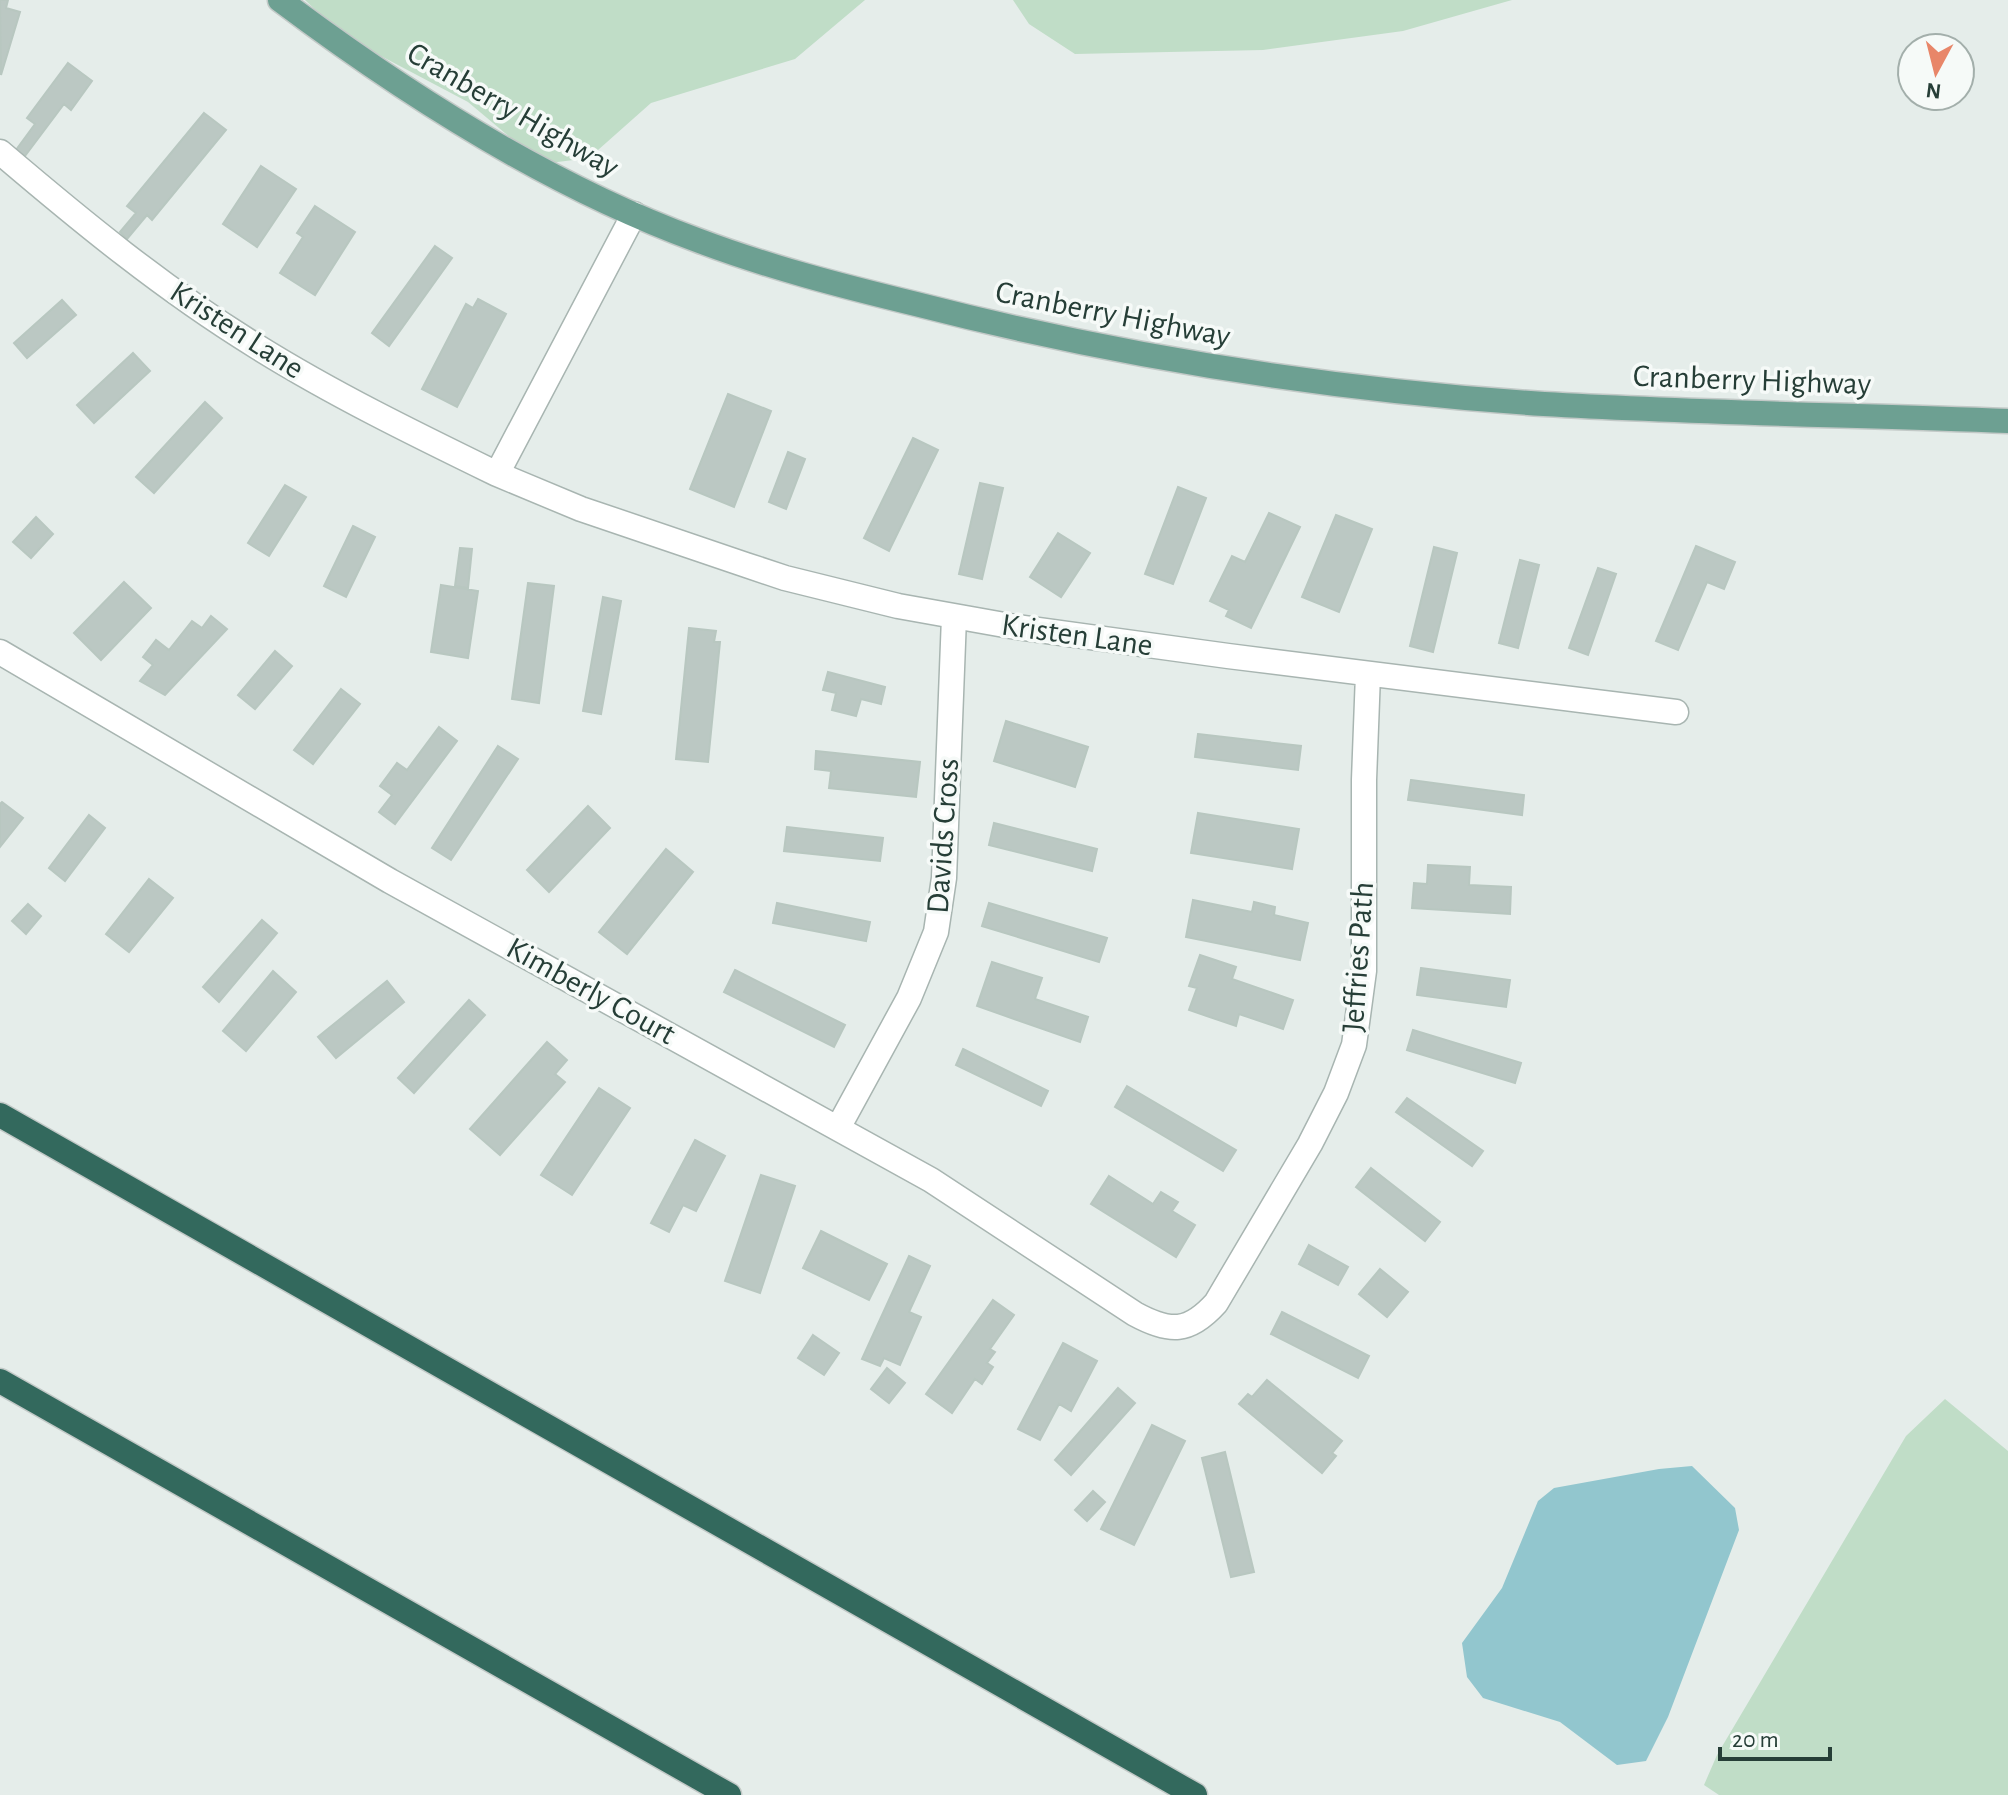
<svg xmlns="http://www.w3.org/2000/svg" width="2008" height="1795" font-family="'Alegreya Sans',sans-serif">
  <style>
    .green { fill: #c0ddc7 }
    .water { fill: #92c6ce }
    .building { fill: #bbc8c3; stroke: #b8c7c0; stroke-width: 2 }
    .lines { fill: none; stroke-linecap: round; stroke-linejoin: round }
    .minor-casing { stroke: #a8b5b1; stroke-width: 27 }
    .primary-casing { stroke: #c2c9c7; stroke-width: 27 }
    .motorway-casing { stroke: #c2c9c7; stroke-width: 27 }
    .minor { stroke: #fff; stroke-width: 24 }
    .primary { stroke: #6da092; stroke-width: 24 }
    .motorway { stroke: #33695d; stroke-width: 24 }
    .labels { text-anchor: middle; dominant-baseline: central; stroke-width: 7; stroke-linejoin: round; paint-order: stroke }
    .street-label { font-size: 32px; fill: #263e37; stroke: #f6faf8 }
  </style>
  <rect width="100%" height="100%" fill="#e5edea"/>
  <path class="green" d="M 305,0 L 865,0 L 795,59 L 651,103 L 589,158 L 542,164 L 468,102 L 343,36 Z
    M 1013,0 L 1512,0 L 1403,31 L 1263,50 L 1075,54 L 1029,24 Z
    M 1945,1399 L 2008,1451 L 2008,1795 L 1719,1795 L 1704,1785 L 1717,1755 L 1906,1436 Z"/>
  <path class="water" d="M 1692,1466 L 1735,1508 L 1739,1530 L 1668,1717 L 1646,1761 L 1617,1765 L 1560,1722 L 1483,1698 L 1467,1677 L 1462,1643 L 1502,1588 L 1538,1501 L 1554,1488 L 1659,1469 Z"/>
  <path class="building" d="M 0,0 L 8,0 L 6,8 L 20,12 L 1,75 Z
    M 68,63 L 92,81 L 71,110 L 64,104 L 25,156 L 16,150 L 35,124 L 27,118 Z
    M 204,113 L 226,130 L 152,220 L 147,215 L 127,239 L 120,232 L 136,213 L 127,206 Z
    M 261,166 L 296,189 L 257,247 L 223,224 Z
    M 315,206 L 355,232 L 315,295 L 280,273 L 303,237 L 297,233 Z
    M 435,246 L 452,258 L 389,346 L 372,333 Z
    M 478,299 L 506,314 L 457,407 L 422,389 L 466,304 L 473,308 Z
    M 62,300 L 76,315 L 27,358 L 14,343 Z
    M 133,353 L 150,371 L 94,423 L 77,405 Z
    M 728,394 L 771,411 L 734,507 L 690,489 Z
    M 205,402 L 222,418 L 154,493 L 136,477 Z
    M 913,438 L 938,450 L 889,551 L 864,538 Z
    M 788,452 L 805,459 L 786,509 L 769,502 Z
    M 980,483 L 1003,488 L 982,579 L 959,574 Z
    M 285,485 L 306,497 L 269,556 L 248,543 Z
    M 1178,487 L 1206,498 L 1173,584 L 1145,574 Z
    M 1269,513 L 1300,527 L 1251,628 L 1226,616 L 1229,610 L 1210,601 L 1232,556 L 1245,562 Z
    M 1336,515 L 1372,529 L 1339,612 L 1302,597 Z
    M 36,517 L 53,534 L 31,558 L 13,542 Z
    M 353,526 L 375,537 L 346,597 L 324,586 Z
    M 1058,533 L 1090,553 L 1061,597 L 1030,577 Z
    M 1696,546 L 1735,562 L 1724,589 L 1707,582 L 1678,650 L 1656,641 Z
    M 1434,547 L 1457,553 L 1433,652 L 1410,646 Z
    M 460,548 L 472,549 L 468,588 L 455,586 Z
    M 1520,560 L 1539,565 L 1518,648 L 1499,643 Z
    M 1598,568 L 1616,574 L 1588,655 L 1569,648 Z
    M 124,582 L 151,608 L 101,660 L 74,633 Z
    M 528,583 L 554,586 L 539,703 L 512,699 Z
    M 441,585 L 478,591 L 468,658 L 431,652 Z
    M 603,597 L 621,601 L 601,714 L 583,711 Z
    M 211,616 L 227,629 L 165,695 L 140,681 L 153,665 L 143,657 L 156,640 L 169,650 L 192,621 L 202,628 Z
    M 689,628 L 716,631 L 714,642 L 720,642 L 708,762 L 676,759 Z
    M 275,651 L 292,666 L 255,709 L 238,695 Z
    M 828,672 L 885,687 L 881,704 L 861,699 L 856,716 L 832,710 L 836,693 L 823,690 Z
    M 341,689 L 360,704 L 313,764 L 294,750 Z
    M 1006,721 L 1088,747 L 1075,787 L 994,761 Z
    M 439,727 L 457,741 L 395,824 L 379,812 L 392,795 L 380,786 L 397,763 L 407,770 Z
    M 1198,734 L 1301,746 L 1298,770 L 1195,757 Z
    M 498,746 L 518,759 L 451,860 L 432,848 Z
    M 816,751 L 920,762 L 916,797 L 829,788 L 831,771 L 815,769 Z
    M 1411,780 L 1524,795 L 1522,815 L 1408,800 Z
    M 2,802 L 23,818 L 0,847 L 0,804 Z
    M 588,806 L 610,828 L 549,892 L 527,870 Z
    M 1198,813 L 1299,829 L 1292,869 L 1191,853 Z
    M 89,815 L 105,828 L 65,881 L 49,868 Z
    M 994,823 L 1097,849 L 1092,871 L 989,845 Z
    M 787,827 L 883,838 L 880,861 L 784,851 Z
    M 666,849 L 693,872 L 627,954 L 599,932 Z
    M 1428,865 L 1470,867 L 1469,885 L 1511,887 L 1510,914 L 1412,908 L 1414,883 L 1427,884 Z
    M 149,879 L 173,898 L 129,952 L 106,934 Z
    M 1193,900 L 1252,912 L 1254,902 L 1275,907 L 1274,915 L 1308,923 L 1300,960 L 1186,937 Z
    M 777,903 L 870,922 L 866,941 L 773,923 Z
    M 989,903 L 1107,938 L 1099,962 L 982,926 Z
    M 28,904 L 41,916 L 26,934 L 12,921 Z
    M 262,920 L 277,933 L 219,1002 L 203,987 Z
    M 1200,955 L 1236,967 L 1232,979 L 1293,1000 L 1283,1029 L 1239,1014 L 1236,1026 L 1189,1010 L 1197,988 L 1189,986 Z
    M 992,962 L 1042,978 L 1035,999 L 1088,1017 L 1080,1042 L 977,1006 Z
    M 1421,968 L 1510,980 L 1506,1007 L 1417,995 Z
    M 735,970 L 845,1025 L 834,1047 L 724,992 Z
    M 273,971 L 296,992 L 246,1051 L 223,1031 Z
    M 387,981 L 404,1002 L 336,1058 L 318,1037 Z
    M 469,1000 L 485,1015 L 414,1093 L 398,1078 Z
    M 1413,1030 L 1521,1063 L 1515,1083 L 1407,1050 Z
    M 547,1042 L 567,1060 L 555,1074 L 565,1082 L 500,1155 L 470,1129 Z
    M 963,1049 L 1048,1091 L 1041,1106 L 956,1065 Z
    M 1127,1086 L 1236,1150 L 1223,1171 L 1115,1107 Z
    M 599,1088 L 630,1108 L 572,1195 L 541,1175 Z
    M 1407,1098 L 1483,1151 L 1472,1166 L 1396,1112 Z
    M 695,1140 L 725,1156 L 696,1211 L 683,1205 L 669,1232 L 651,1223 Z
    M 1371,1168 L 1440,1222 L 1425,1241 L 1356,1187 Z
    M 761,1175 L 795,1186 L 760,1293 L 725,1281 Z
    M 1109,1176 L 1153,1204 L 1161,1192 L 1178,1202 L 1172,1211 L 1195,1225 L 1176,1257 L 1091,1204 Z
    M 821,1231 L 887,1264 L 869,1300 L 803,1268 Z
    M 1309,1245 L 1348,1267 L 1338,1285 L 1299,1264 Z
    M 909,1256 L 930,1266 L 909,1312 L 921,1317 L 900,1365 L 884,1358 L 880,1366 L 862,1359 Z
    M 1380,1269 L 1408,1292 L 1387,1317 L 1359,1294 Z
    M 993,1300 L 1014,1315 L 990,1349 L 995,1352 L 987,1363 L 993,1367 L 982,1384 L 975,1379 L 952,1413 L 926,1394 Z
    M 1282,1312 L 1369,1356 L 1358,1378 L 1271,1334 Z
    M 813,1335 L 839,1353 L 824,1375 L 798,1358 Z
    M 1063,1343 L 1097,1361 L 1071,1411 L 1059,1404 L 1040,1440 L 1018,1429 Z
    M 887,1368 L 905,1383 L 889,1403 L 871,1389 Z
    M 1267,1380 L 1342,1441 L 1332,1453 L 1336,1456 L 1322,1473 L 1239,1404 L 1248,1394 L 1252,1397 Z
    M 1118,1388 L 1135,1403 L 1071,1475 L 1055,1460 Z
    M 1152,1425 L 1185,1441 L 1134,1545 L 1101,1529 Z
    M 1225,1452 L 1254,1572 L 1231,1577 L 1202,1458 Z
    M 1093,1491 L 1105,1502 L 1087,1521 L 1075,1510 Z"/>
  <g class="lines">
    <defs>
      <path id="minor" d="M 0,152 C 81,221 165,290 256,346 C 333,394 415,434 497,474 L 634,214
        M 497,474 L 581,509 L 746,565 L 785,578 L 898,606 L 1010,626 L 1228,656 L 1676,712
        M 0,652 L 390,881 L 931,1180 L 1135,1314 C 1170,1333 1189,1333 1216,1303 L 1310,1144 L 1336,1093 L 1354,1045 L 1364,971 L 1364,780 L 1368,674
        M 838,1128 L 909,998 L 936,932 L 944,878 L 954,617"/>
      <path id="primary" d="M 280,0 C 404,93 552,187 697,240 C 768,267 842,286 916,304 C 1122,357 1332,390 1544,404 C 1698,413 1853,415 2008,421"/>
      <path id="motorway" d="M 0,1115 L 1195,1795
        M 0,1381 L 729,1795"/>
    </defs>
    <use href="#minor" class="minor-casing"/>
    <use href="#primary" class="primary-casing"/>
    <use href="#motorway" class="motorway-casing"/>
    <use href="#minor" class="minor"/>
    <use href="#primary" class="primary"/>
    <use href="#motorway" class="motorway"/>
  </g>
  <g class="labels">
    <g class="street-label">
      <text transform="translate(513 110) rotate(30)">Cranberry Highway</text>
      <text transform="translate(1113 314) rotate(11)">Cranberry Highway</text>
      <text transform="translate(237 330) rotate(33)">Kristen Lane</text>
      <text transform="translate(1752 380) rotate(2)">Cranberry Highway</text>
      <text transform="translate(1077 635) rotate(8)">Kristen Lane</text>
      <text transform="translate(943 836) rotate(-86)">Davids Cross</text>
      <text transform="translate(1358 957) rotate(-86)">Jeffries Path</text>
      <text transform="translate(591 991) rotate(29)">Kimberly Court</text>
    </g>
  </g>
  <g transform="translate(1936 72) rotate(187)"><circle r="38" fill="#f6faf8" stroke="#a3afab" stroke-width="2"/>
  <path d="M0-6L14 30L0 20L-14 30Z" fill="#e88669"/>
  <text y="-12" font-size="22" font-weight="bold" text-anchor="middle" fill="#263e37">N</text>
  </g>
  <path d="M1720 1747v12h110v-12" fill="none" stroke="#263e37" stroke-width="4"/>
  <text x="1732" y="1747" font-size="24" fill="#263e37" stroke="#f6faf8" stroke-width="6" paint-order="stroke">20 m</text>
</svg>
